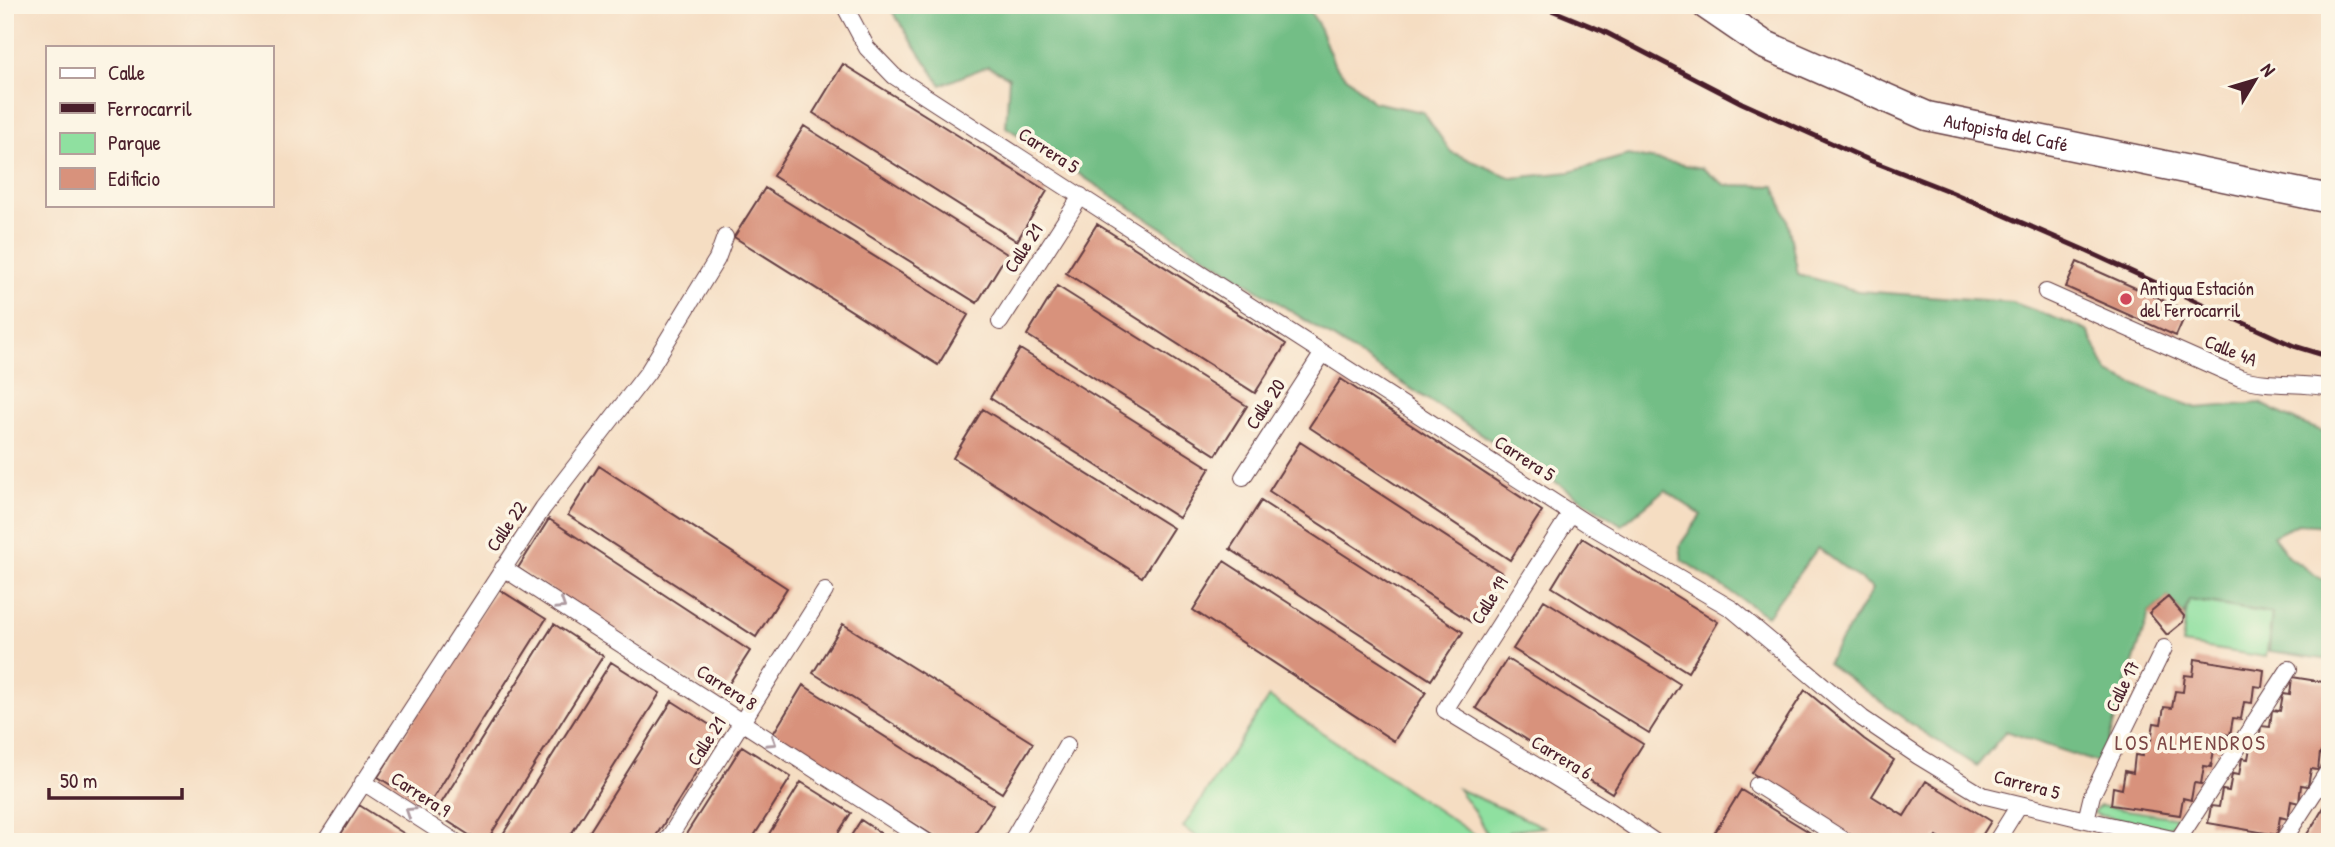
<svg xmlns="http://www.w3.org/2000/svg" width="2335" height="847" font-family="'Patrick Hand',sans-serif">
  <style>
    .green { fill: #8fe0a0; stroke: #6c8066; stroke-width: 2 }
    .forest { fill: #73be86; stroke: #5e6e58; stroke-width: 2 }
    .building { fill: #d8927c }
    .lines { fill: none; stroke-linecap: round; stroke-linejoin: round }
    .minor-casing { stroke: #643c42; stroke-width: 18 }
    .trunk-casing { stroke: #643c42; stroke-width: 31 }
    .minor { stroke: #fff; stroke-width: 16 }
    .trunk { stroke: #fff; stroke-width: 28 }
    .rail { stroke: #4a1f2b; stroke-width: 5 }
    .oneway { stroke: #ae9aa0 }
    .poi-dot { fill: #d1495b; stroke: #fcf5e5; stroke-width: 2.5 }
    .labels { text-anchor: middle; dominant-baseline: central; stroke-width: 7; stroke-linejoin: round; paint-order: stroke }
    .street-label { font-size: 19px; fill: #4a1f2b; stroke: #fcf5e5 }
    .poi-label { font-size: 19px; fill: #4a1f2b; stroke: #fcf5e5; text-anchor: start }
    .neighbourhood-label { font-size: 21px; letter-spacing: 2px; fill: #7c4747; stroke: #fcf5e5 }
  </style>
  <rect width="100%" height="100%" fill="#fcf5e5"/>
  <filter id="ink" filterUnits="userSpaceOnUse"><feTurbulence type="fractalNoise" baseFrequency=".0143" numOctaves="2"/><feDisplacementMap in="SourceGraphic" scale="14" xChannelSelector="R" yChannelSelector="G"/><feConvolveMatrix kernelMatrix="1 2 1 2 8 2 1 2 1" color-interpolation-filters="sRGB"/></filter>
  <filter id="wash" filterUnits="userSpaceOnUse"><feTurbulence type="fractalNoise" baseFrequency=".00686" numOctaves="4" result="noise"/><feDisplacementMap in="SourceGraphic" scale="28" xChannelSelector="R" yChannelSelector="G"/><feGaussianBlur stdDeviation="1.57" result="paint"/><feColorMatrix in="noise" values="0 0 0 0 0 0 0 0 0 0 0 0 0 0 0 0 0 1.4 0 .05"/><feComposite in="paint" operator="in"/></filter>
  <g filter="url(#wash)">
    <rect width="100%" height="100%" fill="#f5ddc2"/>
    <path class="green" d="M 2188,600 L 2272,614 L 2266,657 L 2182,644 Z
      M 1269,697 L 1475,835 L 1471,842 L 1205,842 L 1183,827 Z
      M 1458,789 L 1544,827 L 1510,831 L 1500,842 L 1491,842 L 1476,814 Z
      M 2100,806 L 2178,818 L 2168,829 L 2098,815 L 2093,812 Z"/>
    <path class="forest" d="M 888,5 L 1305,5 L 1317,22 L 1335,66 L 1373,102 L 1423,112 L 1451,152 L 1512,178 L 1570,172 L 1628,155 L 1702,168 L 1725,185 L 1775,186 L 1787,219 L 1798,274 L 1858,291 L 2012,302 L 2087,330 L 2108,373 L 2152,392 L 2197,408 L 2260,403 L 2298,422 L 2330,434 L 2330,526 L 2298,524 L 2273,536 L 2289,557 L 2330,585 L 2330,660 L 2269,651 L 2272,613 L 2189,600 L 2184,616 L 2168,597 L 2149,613 L 2101,764 L 2006,731 L 1977,766 L 1917,728 L 1827,663 L 1873,589 L 1818,548 L 1767,616 L 1682,560 L 1680,545 L 1701,515 L 1665,490 L 1622,525 L 1006,127 L 1009,77 L 988,66 L 941,85 Z"/>
    <g id="blocks">
      <path class="building" d="M 843,64 L 1047,191 L 1017,241 L 813,113 Z
        M 804,126 L 1007,254 L 977,303 L 773,176 Z
        M 765,188 L 968,315 L 938,365 L 734,237 Z
        M 1097,224 L 1286,344 L 1255,393 L 1066,273 Z
        M 2077,262 L 2187,311 L 2176,336 L 2066,287 Z
        M 1057,286 L 1247,406 L 1216,455 L 1027,335 Z
        M 1020,349 L 1210,468 L 1179,518 L 990,398 Z
        M 1341,379 L 1542,511 L 1510,560 L 1309,427 Z
        M 983,409 L 1173,528 L 1142,577 L 953,458 Z
        M 1300,442 L 1502,573 L 1471,622 L 1269,491 Z
        M 599,466 L 787,588 L 756,637 L 568,515 Z
        M 1261,501 L 1463,632 L 1431,680 L 1230,549 Z
        M 549,519 L 750,651 L 719,699 L 518,568 Z
        M 1582,538 L 1718,622 L 1688,672 L 1552,587 Z
        M 1224,561 L 1426,692 L 1394,741 L 1193,610 Z
        M 497,588 L 546,619 L 427,808 L 378,777 Z
        M 2168,597 L 2184,616 L 2183,622 L 2167,635 L 2149,613 Z
        M 1544,600 L 1680,684 L 1649,733 L 1513,649 Z
        M 554,624 L 603,656 L 486,842 L 480,842 L 435,813 Z
        M 843,624 L 1033,743 L 1002,793 L 813,673 Z
        M 1507,659 L 1643,744 L 1612,793 L 1476,708 Z
        M 2195,659 L 2264,670 L 2262,687 L 2254,686 L 2252,703 L 2244,702 L 2241,719 L 2233,718 L 2230,735 L 2223,734 L 2220,751 L 2214,750 L 2211,767 L 2204,766 L 2201,784 L 2194,783 L 2191,800 L 2183,798 L 2180,815 L 2111,805 L 2113,787 L 2122,789 L 2125,771 L 2133,773 L 2135,755 L 2142,756 L 2145,739 L 2151,740 L 2154,723 L 2161,724 L 2164,707 L 2172,708 L 2175,691 L 2183,692 L 2185,675 L 2193,676 Z
        M 611,662 L 660,693 L 584,814 L 566,842 L 498,842 Z
        M 2292,677 L 2330,683 L 2330,738 L 2327,754 L 2320,753 L 2318,770 L 2311,769 L 2308,786 L 2301,785 L 2299,803 L 2291,801 L 2288,819 L 2280,817 L 2277,835 L 2208,823 L 2211,806 L 2219,807 L 2222,790 L 2229,791 L 2232,774 L 2239,775 L 2242,758 L 2248,759 L 2251,742 L 2259,743 L 2261,726 L 2270,727 L 2272,710 L 2280,711 L 2283,694 L 2290,695 Z
        M 803,685 L 993,805 L 970,842 L 943,842 L 773,734 Z
        M 1805,690 L 1864,739 L 1894,760 L 1872,796 L 1904,816 L 1926,781 L 1991,821 L 1978,842 L 1945,842 L 1937,836 L 1933,842 L 1861,842 L 1752,773 Z
        M 672,701 L 721,732 L 679,800 L 652,842 L 583,842 Z
        M 742,746 L 791,777 L 766,817 L 750,842 L 681,842 Z
        M 801,782 L 851,813 L 842,827 L 833,842 L 764,842 Z
        M 1741,790 L 1806,830 L 1824,842 L 1709,842 Z
        M 2330,797 L 2330,842 L 2302,842 L 2318,817 Z
        M 359,805 L 408,836 L 405,842 L 336,842 Z
        M 861,820 L 885,836 L 895,842 L 847,842 Z"/>
    </g>
  </g>
  <g filter="url(#ink)">
    <use href="#blocks" fill-opacity="0" stroke="#643c42" stroke-width="2"/>
    <g class="lines">
      <defs>
        <path id="minor" d="M 844,5 L 867,48 L 894,76 L 1586,523 L 1732,609 L 1862,718 L 1918,756 L 1982,795 L 2086,820 L 2186,842
          M 2046,292 L 2240,378 C 2269,387 2300,382 2330,388
          M 1000,322 L 1081,196
          M 1243,477 L 1323,353
          M 1571,513 L 1445,710 L 1610,811 L 1655,842
          M 503,568 L 927,842
          M 363,782 L 456,842
          M 1757,785 L 1847,842
          M 2086,820 L 2092,795 L 2164,648
          M 2178,840 L 2289,669
          M 325,842 L 543,508 L 648,372 L 717,259 L 725,237
          M 666,842 L 825,591
          M 1011,842 L 1067,745
          M 1996,842 L 2019,805
          M 2282,842 L 2330,768"/>
        <g id="trunk">
          <path id="s1" d="M 1706,5 L 1763,44 L 1927,116 L 2330,199"/>
        </g>
      </defs>
      <use href="#minor" class="minor-casing"/>
      <use href="#trunk" class="trunk-casing"/>
      <use href="#minor" class="minor"/>
      <use href="#trunk" class="trunk"/>
      <path class="rail" d="M 1539,5 L 1603,31 L 1742,103 L 1869,160 L 1951,192 L 2082,249 L 2294,346 L 2330,357"/>
    </g>
    <defs><path id="oneway-chevron" d="M-2-3.5L2.5 0L-2 3.5" fill="none" stroke-width="1.6" stroke-linecap="round" stroke-linejoin="round" transform="scale(1.75)"/></defs>
    <g class="oneway">
      <use href="#oneway-chevron" transform="translate(561 605) rotate(33)"/>
      <use href="#oneway-chevron" transform="translate(772 742) rotate(33)"/>
      <use href="#oneway-chevron" transform="translate(410 812) rotate(-147)"/>
    </g>
  </g>
  <circle class="poi-dot" cx="2126" cy="299" r="7"/>
  <g class="labels">
    <g class="street-label">
      <text stroke="none"><textPath href="#s1" startOffset="329">Autopista del Café</textPath></text>
      <text transform="translate(1049 150) rotate(33)">Carrera 5</text>
      <text transform="translate(1023 248) rotate(-57)">Calle 21</text>
      <text transform="translate(2231 350) rotate(22)">Calle 4A</text>
      <text transform="translate(1265 404) rotate(-57)">Calle 20</text>
      <text transform="translate(1525 458) rotate(33)">Carrera 5</text>
      <text transform="translate(506 526) rotate(-56)">Calle 22</text>
      <text transform="translate(1489 600) rotate(-58)">Calle 19</text>
      <text transform="translate(2122 686) rotate(-64)">Calle 17</text>
      <text transform="translate(727 687) rotate(33)">Carrera 8</text>
      <text transform="translate(706 741) rotate(-57)">Calle 21</text>
      <text transform="translate(1562 757) rotate(31)">Carrera 6</text>
      <text transform="translate(2027 784) rotate(15)">Carrera 5</text>
      <text transform="translate(421 794) rotate(33)">Carrera 9</text>
    </g>
    <g class="poi-label">
      <text x="2140" y="288">Antigua Estación<tspan x="2140" dy="22">del Ferrocarril</tspan></text>
    </g>
    <g class="neighbourhood-label">
      <text x="2191" y="742">LOS ALMENDROS</text>
    </g>
  </g>
  <rect width="2335" height="847" fill="none" stroke="#fcf5e5" stroke-width="28"/>
  <rect x="46" y="46" width="228" height="161" fill="#fcf5e5" stroke="#b59f9b" stroke-width="2"/>
  <rect x="60" y="68" width="35" height="10" fill="#ffffff" stroke="#b59f9b" stroke-width="2"/>
  <text x="108" y="80" font-size="21" fill="#4a1f2b">Calle</text>
  <rect x="60" y="103" width="35" height="10" fill="#4a1f2b" stroke="#b59f9b" stroke-width="2"/>
  <text x="108" y="116" font-size="21" fill="#4a1f2b">Ferrocarril</text>
  <rect x="60" y="133" width="35" height="21" fill="#8fe0a0" stroke="#b59f9b" stroke-width="2"/>
  <text x="108" y="150" font-size="21" fill="#4a1f2b">Parque</text>
  <rect x="60" y="168" width="35" height="21" fill="#d8927c" stroke="#b59f9b" stroke-width="2"/>
  <text x="108" y="186" font-size="21" fill="#4a1f2b">Edificio</text>
  <g transform="translate(2255 80) rotate(52)" stroke="#fcf5e5" stroke-width="5" paint-order="stroke">
  <path d="M0-5L12 26L0 18L-12 26Z" fill="#4a1f2b"/>
  <text y="-10" font-size="19" font-weight="bold" text-anchor="middle" fill="#4a1f2b">N</text>
  </g>
  <path d="M49 788v10h133v-10" fill="none" stroke="#4a1f2b" stroke-width="3.5"/>
  <text x="60" y="788" font-size="21" fill="#4a1f2b" stroke="#fcf5e5" stroke-width="5" paint-order="stroke">50 m</text>
</svg>
